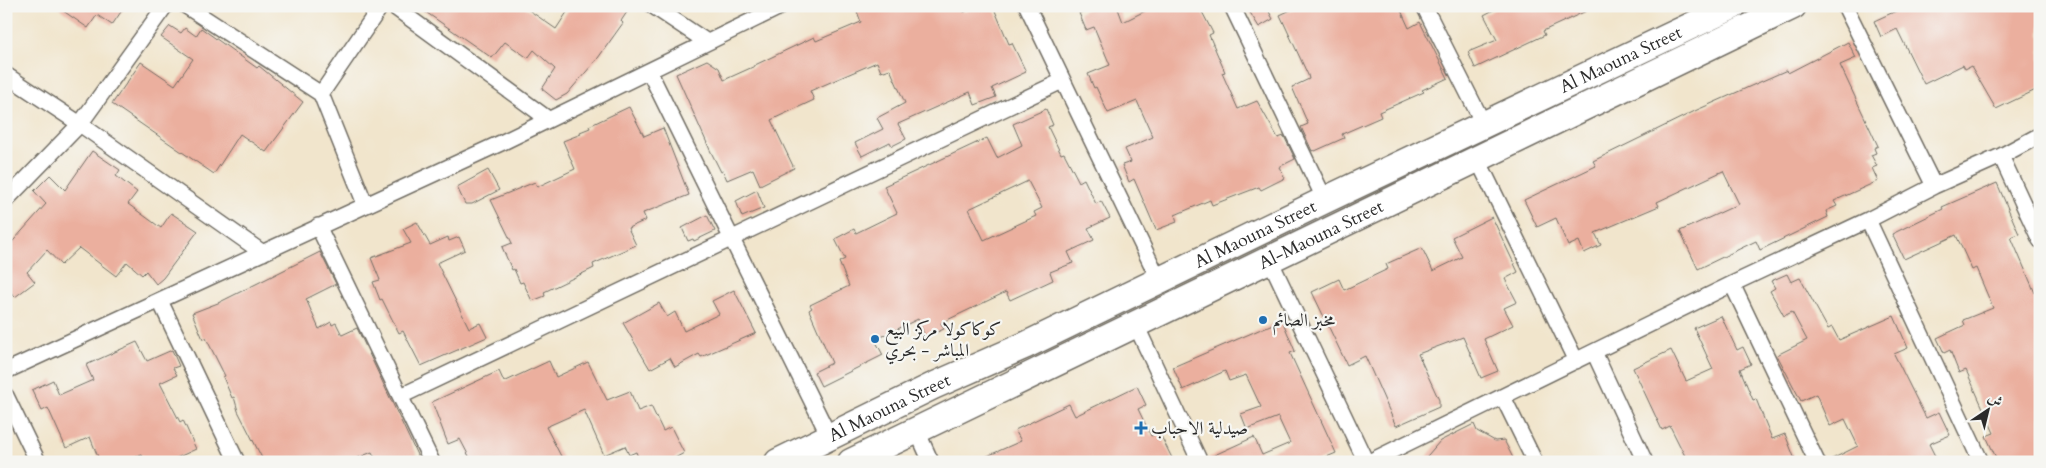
<svg xmlns="http://www.w3.org/2000/svg" width="2046" height="468" font-family="Cardo,Amiri,serif">
  <style>
    .building { fill: #ebaf9e; fill-rule: evenodd }
    .lines { fill: none; stroke-linecap: round; stroke-linejoin: round }
    .minor-casing { stroke: #706c63; stroke-width: 18 }
    .trunk-casing { stroke: #706c63; stroke-width: 29 }
    .minor { stroke: #fff; stroke-width: 15 }
    .trunk { stroke: #fff; stroke-width: 26 }
    .poi-dot { fill: #1f6fb2; stroke: #f6f6f2; stroke-width: 2 }
    .labels { text-anchor: middle; dominant-baseline: central; stroke-width: 4.5; stroke-linejoin: round; paint-order: stroke }
    .street-label { font-size: 18px; fill: #2b2b2b; stroke: #f6f6f2 }
    .poi-label { font-size: 18px; fill: #2b2b2b; stroke: #f6f6f2; text-anchor: start }
  </style>
  <rect width="100%" height="100%" fill="#f6f6f2"/>
  <filter id="ink" filterUnits="userSpaceOnUse"><feTurbulence type="fractalNoise" baseFrequency=".02" numOctaves="2"/><feDisplacementMap in="SourceGraphic" scale="10" xChannelSelector="R" yChannelSelector="G"/><feConvolveMatrix kernelMatrix="1 2 1 2 8 2 1 2 1" color-interpolation-filters="sRGB"/></filter>
  <filter id="wash" filterUnits="userSpaceOnUse"><feTurbulence type="fractalNoise" baseFrequency=".0096" numOctaves="4" result="noise"/><feDisplacementMap in="SourceGraphic" scale="20" xChannelSelector="R" yChannelSelector="G"/><feGaussianBlur stdDeviation="1.12" result="paint"/><feColorMatrix in="noise" values="0 0 0 0 0 0 0 0 0 0 0 0 0 0 0 0 0 1.4 0 .05"/><feComposite in="paint" operator="in"/></filter>
  <g filter="url(#wash)">
    <rect width="100%" height="100%" fill="#f1e5cc"/>
    <g id="blocks">
      <path class="building" d="M 56,6 L 125,6 L 112,25 L 97,15 L 88,28 Z
        M 417,6 L 523,6 L 556,29 L 571,6 L 631,6 L 621,21 L 623,23 L 598,58 L 567,94 L 556,100 L 542,89 L 555,69 L 534,50 L 528,58 L 505,42 L 492,58 Z
        M 855,6 L 961,6 L 964,12 L 976,6 L 993,6 L 1009,44 L 1012,43 L 1026,72 L 992,88 L 996,97 L 975,105 L 970,92 L 898,124 L 906,139 L 892,146 L 890,142 L 862,156 L 855,143 L 883,129 L 877,118 L 905,103 L 890,69 L 881,72 L 877,62 L 810,91 L 814,100 L 771,120 L 794,168 L 760,185 L 753,169 L 727,180 L 723,171 L 721,172 L 710,150 L 676,74 L 707,60 L 719,68 L 724,80 L 755,66 L 755,65 L 814,37 L 816,41 L 861,22 Z
        M 1094,6 L 1117,6 L 1123,22 L 1155,6 L 1199,6 L 1213,33 L 1209,35 L 1225,72 L 1222,73 L 1238,109 L 1257,101 L 1278,138 L 1284,136 L 1295,159 L 1279,167 L 1285,178 L 1261,190 L 1259,187 L 1212,205 L 1210,200 L 1175,215 L 1177,222 L 1156,230 L 1134,179 L 1129,182 L 1122,165 L 1131,162 L 1125,149 L 1153,137 L 1137,101 L 1108,113 L 1096,87 L 1094,88 L 1088,74 L 1110,65 L 1094,27 L 1086,30 L 1079,13 Z
        M 1246,6 L 1266,6 L 1273,19 L 1259,27 Z
        M 1299,6 L 1399,6 L 1409,28 L 1420,22 L 1448,78 L 1422,90 L 1424,92 L 1379,112 L 1381,117 L 1342,134 L 1344,138 L 1315,151 L 1314,150 L 1312,151 L 1301,127 L 1308,124 L 1292,87 L 1309,79 L 1308,75 L 1280,15 Z
        M 1501,6 L 1597,6 L 1543,31 L 1545,35 L 1475,68 L 1468,52 L 1497,40 L 1484,15 Z
        M 1907,6 L 2040,6 L 2040,88 L 1996,109 L 1971,66 L 1965,69 L 1963,65 L 1924,84 L 1897,29 L 1881,37 L 1874,21 Z
        M 170,26 L 181,33 L 185,28 L 196,36 L 201,28 L 257,68 L 259,66 L 303,102 L 266,152 L 240,134 L 214,174 L 112,104 L 141,62 L 175,85 L 193,59 L 161,37 Z
        M 1848,42 L 1856,58 L 1840,65 L 1878,146 L 1874,148 L 1876,153 L 1871,155 L 1877,166 L 1872,168 L 1878,181 L 1834,201 L 1837,206 L 1826,211 L 1828,217 L 1760,250 L 1756,241 L 1698,269 L 1680,231 L 1739,204 L 1723,171 L 1657,202 L 1659,206 L 1595,233 L 1601,245 L 1584,253 L 1579,241 L 1568,246 L 1556,218 L 1537,227 L 1524,200 L 1596,166 L 1593,161 L 1697,110 L 1787,70 L 1788,73 Z
        M 629,107 L 644,136 L 663,128 L 689,195 L 643,213 L 646,220 L 628,228 L 636,245 L 593,264 L 594,268 L 544,292 L 545,296 L 532,301 L 523,282 L 520,283 L 514,269 L 512,270 L 502,247 L 512,243 L 491,200 L 535,182 L 537,187 L 575,169 L 563,141 L 581,134 L 580,132 L 590,128 L 589,126 Z
        M 1046,109 L 1053,125 L 1048,127 L 1061,154 L 1064,153 L 1079,182 L 1084,179 L 1096,204 L 1101,201 L 1110,218 L 1088,228 L 1094,240 L 1068,252 L 1073,263 L 1050,272 L 1053,280 L 1010,300 L 1006,292 L 941,323 L 944,329 L 925,337 L 918,319 L 875,340 L 883,355 L 821,386 L 814,372 L 832,363 L 809,310 L 812,308 L 810,305 L 849,286 L 839,262 L 845,259 L 835,239 L 854,229 L 856,233 L 897,213 L 884,186 L 987,138 L 997,158 L 1022,145 L 1013,124 ZM 1028,181 L 1042,208 L 1034,212 L 1036,216 L 984,240 L 969,209 Z
        M 92,151 L 120,170 L 116,176 L 137,192 L 128,204 L 161,228 L 171,213 L 198,231 L 163,278 L 156,284 L 146,271 L 142,275 L 127,262 L 116,276 L 79,248 L 61,265 L 47,250 L 27,272 L 35,282 L 15,297 L 6,287 L 6,249 L 46,204 L 34,191 L 50,175 L 65,190 Z
        M 488,170 L 499,190 L 472,204 L 465,204 L 457,187 Z
        M 1997,183 L 2019,234 L 2011,237 L 2035,293 L 2040,290 L 2040,462 L 1998,462 L 1986,436 L 1994,433 L 1966,370 L 1959,373 L 1950,350 L 1944,353 L 1937,338 L 1965,325 L 1963,320 L 1993,308 L 1976,268 L 1972,270 L 1956,235 L 1904,259 L 1892,234 L 1943,209 L 1942,207 Z
        M 757,190 L 764,208 L 742,217 L 736,201 Z
        M 707,215 L 715,231 L 694,241 L 693,239 L 688,241 L 682,228 Z
        M 1492,217 L 1518,272 L 1505,279 L 1517,302 L 1504,308 L 1513,325 L 1484,339 L 1498,371 L 1481,378 L 1463,337 L 1418,354 L 1439,400 L 1439,407 L 1396,426 L 1365,356 L 1347,365 L 1312,292 L 1339,279 L 1344,290 L 1388,269 L 1386,264 L 1422,248 L 1433,271 L 1462,257 L 1452,237 Z
        M 417,222 L 430,245 L 448,237 L 449,241 L 459,237 L 465,250 L 437,263 L 469,328 L 480,323 L 487,337 L 421,366 L 403,331 L 399,333 L 382,299 L 380,300 L 373,282 L 380,280 L 371,258 L 411,243 L 403,229 Z
        M 320,252 L 336,284 L 306,299 L 319,329 L 331,322 L 332,325 L 336,323 L 342,335 L 357,328 L 418,457 L 409,462 L 377,462 L 372,452 L 348,462 L 264,462 L 238,411 L 234,397 L 232,398 L 223,377 L 225,376 L 206,338 L 203,339 L 192,313 L 218,303 Z
        M 1787,274 L 1791,282 L 1800,278 L 1828,329 L 1832,327 L 1839,340 L 1894,316 L 1908,348 L 1894,354 L 1926,418 L 1939,412 L 1950,435 L 1929,444 L 1938,462 L 1826,462 L 1858,446 L 1845,419 L 1830,426 L 1816,394 L 1801,401 L 1777,355 L 1807,340 L 1792,312 L 1784,316 L 1770,291 L 1775,288 L 1771,281 Z
        M 734,290 L 756,333 L 701,357 L 699,354 L 675,367 L 670,358 L 650,369 L 623,323 L 659,303 L 667,317 L 675,312 L 684,331 L 719,314 L 712,301 Z
        M 1721,316 L 1737,350 L 1743,347 L 1751,364 L 1740,369 L 1753,400 L 1756,399 L 1772,439 L 1785,434 L 1796,462 L 1688,462 L 1670,426 L 1662,430 L 1633,368 L 1671,350 L 1686,381 L 1713,369 L 1694,328 Z
        M 1282,320 L 1295,351 L 1290,353 L 1336,453 L 1315,462 L 1209,462 L 1208,458 L 1254,437 L 1262,455 L 1290,443 L 1278,417 L 1247,429 L 1241,414 L 1261,407 L 1246,375 L 1229,381 L 1225,371 L 1183,390 L 1173,367 Z
        M 137,342 L 147,361 L 172,350 L 179,366 L 173,368 L 177,375 L 160,383 L 180,422 L 183,420 L 196,449 L 168,462 L 146,462 L 142,455 L 121,462 L 100,462 L 90,437 L 66,448 L 48,408 L 42,411 L 32,390 L 53,380 L 59,395 L 93,380 L 86,365 Z
        M 549,361 L 556,377 L 588,362 L 607,400 L 630,391 L 638,411 L 651,406 L 663,431 L 671,427 L 684,453 L 675,458 L 677,462 L 640,462 L 636,452 L 629,455 L 625,446 L 604,455 L 584,410 L 546,427 L 564,462 L 472,462 L 460,439 L 448,444 L 432,402 L 499,371 L 504,382 Z
        M 1137,386 L 1146,405 L 1138,409 L 1151,436 L 1159,432 L 1174,462 L 974,462 L 1021,441 L 1015,430 L 1069,404 L 1075,416 Z
        M 1474,424 L 1477,431 L 1495,441 L 1504,440 L 1515,462 L 1422,462 L 1440,441 Z"/>
    </g>
  </g>
  <g filter="url(#ink)">
    <use href="#blocks" fill-opacity="0" stroke="#706c63" stroke-width="1"/>
    <g class="lines">
      <defs>
        <path id="minor" d="M 186,6 L 321,94 L 381,6
          M 393,6 L 548,119
          M 653,6 L 707,42
          M 1027,6 L 1159,280
          M 1232,6 L 1325,200
          M 1424,6 L 1484,125
          M 1845,6 L 1934,186
          M 649,71 L 830,438
          M 6,75 L 80,124 L 263,253
          M 321,94 L 365,204
          M 2001,156 L 2040,240
          M 1477,158 L 1576,361
          M 6,200 L 80,124 L 165,6
          M 1868,220 L 1981,462
          M 318,226 L 432,462
          M 1269,258 L 1366,462
          M 1732,284 L 1817,462
          M 160,301 L 237,462
          M 1135,323 L 1200,462
          M 1594,352 L 1645,462
          M 6,371 L 503,142 L 782,6
          M 6,396 L 38,462
          M 401,396 L 1062,81
          M 1503,397 L 1535,462
          M 917,431 L 931,462
          M 1369,462 L 1732,284 L 1868,220 L 1934,186 L 2001,156 L 2040,135"/>
        <g id="trunk">
          <path id="s1" d="M 778,462 L 933,386 L 1026,345 L 1325,200 L 1733,6"/>
          <path id="s2" d="M 851,462 L 1793,6"/>
        </g>
      </defs>
      <use href="#minor" class="minor-casing"/>
      <use href="#trunk" class="trunk-casing"/>
      <use href="#minor" class="minor"/>
      <use href="#trunk" class="trunk"/>
    </g>
  </g>
  <g class="poi-dot">
    <circle cx="1263" cy="320" r="5"/>
    <circle cx="875" cy="339" r="5"/>
    <path d="M1138.5 420.5h5v5h5v5h-5v5h-5v-5h-5v-5h5z"/>
  </g>
  <g class="labels">
    <g class="street-label">
      <text stroke="none"><textPath href="#s1" startOffset="934">Al Maouna Street</textPath></text>
      <text stroke="none"><textPath href="#s2" startOffset="522">Al-Maouna Street</textPath></text>
      <text stroke="none"><textPath href="#s1" startOffset="529">Al Maouna Street</textPath></text>
      <text stroke="none"><textPath href="#s1" startOffset="124">Al Maouna Street</textPath></text>
    </g>
    <g class="poi-label">
      <text x="1273" y="320">مخبز الصائم</text>
      <text x="885" y="329">كوكاكولا مركز البيع<tspan x="885" dy="21">المباشر - بحري</tspan></text>
      <text x="1151" y="428">صيدلية الاحباب</text>
    </g>
  </g>
  <rect width="2046" height="468" fill="none" stroke="#f6f6f2" stroke-width="25"/>
  <g transform="translate(1988 410) rotate(35)" stroke="#f6f6f2" stroke-width="4" paint-order="stroke">
  <path d="M0-4L9 19L0 12L-9 19Z" fill="#2b2b2b"/>
  <text y="-8" font-size="14" font-weight="bold" text-anchor="middle" fill="#2b2b2b">ش</text>
  </g>
</svg>
